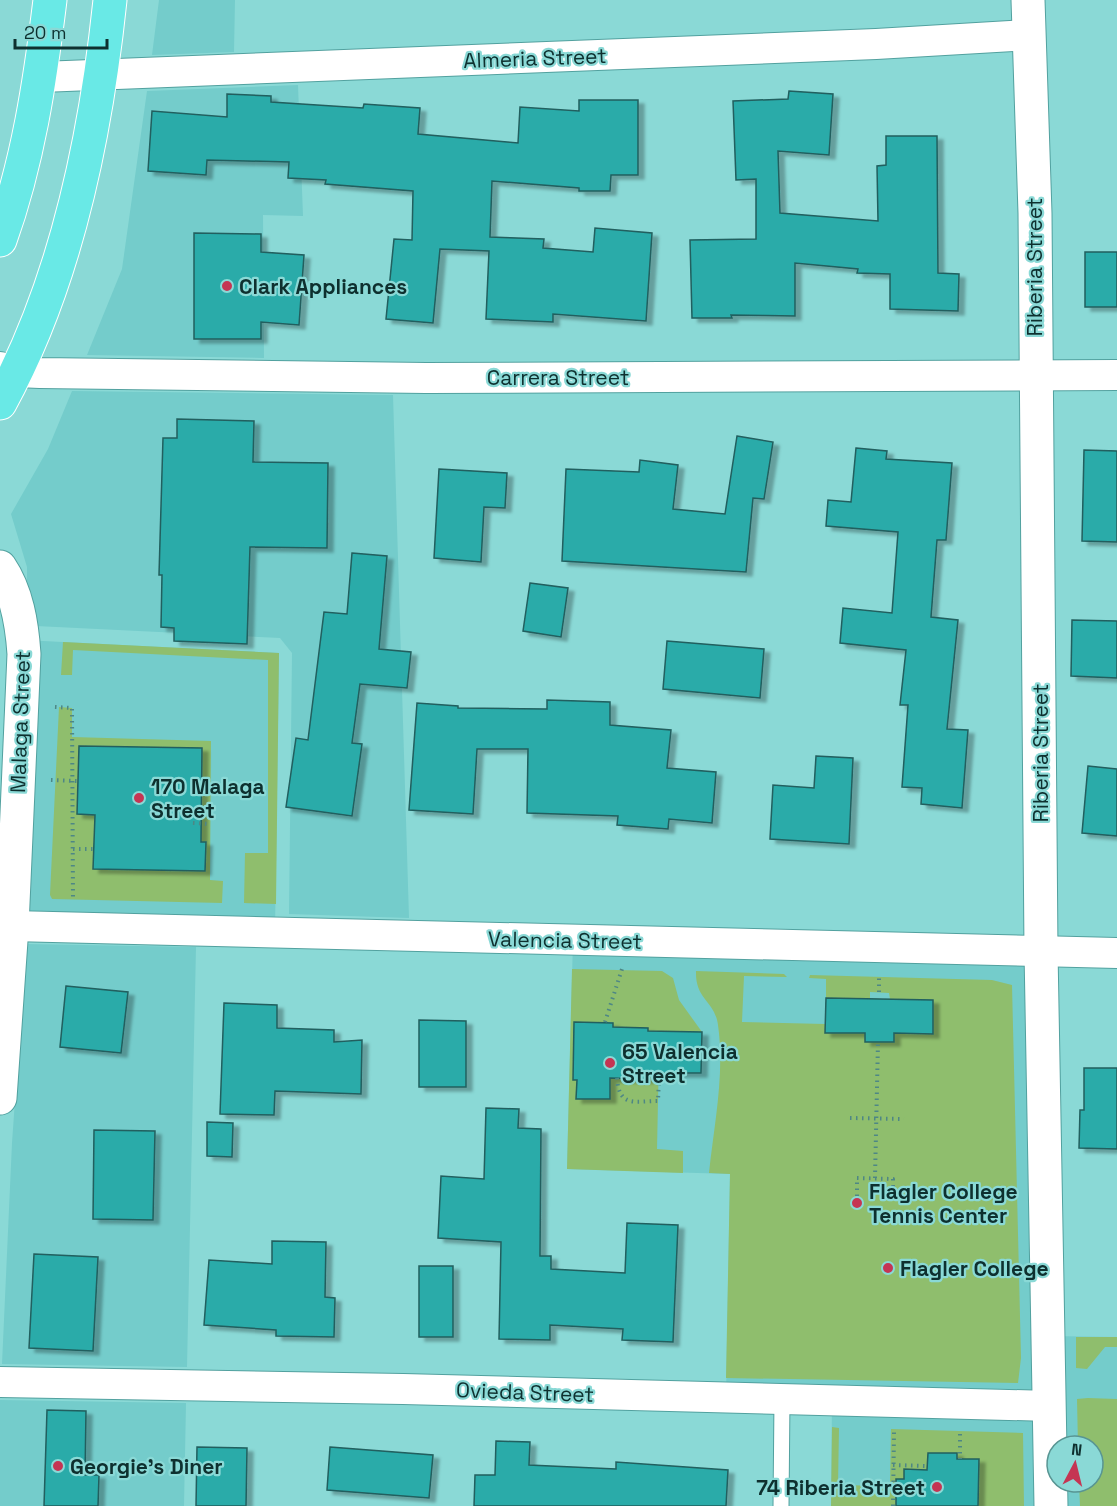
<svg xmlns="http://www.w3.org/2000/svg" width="1117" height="1506" font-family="'Space Grotesk',sans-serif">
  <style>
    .built { fill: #74cccb; fill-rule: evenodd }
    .green { fill: #8fbe6d }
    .building { fill: #2aaba9; stroke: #215f5e; stroke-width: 1.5; filter: url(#shadow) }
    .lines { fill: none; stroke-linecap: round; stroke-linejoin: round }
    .lane-casing { stroke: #52a19f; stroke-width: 17 }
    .street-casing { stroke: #52a19f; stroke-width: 32 }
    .secondary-casing { stroke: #52a19f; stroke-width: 35 }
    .highway-casing { stroke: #fff; stroke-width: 35 }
    .path { stroke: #4e8785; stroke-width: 4; stroke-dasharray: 1.5 4.5; stroke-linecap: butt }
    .lane { stroke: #fff; stroke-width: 15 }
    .street { stroke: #fff; stroke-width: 30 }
    .secondary { stroke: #fff; stroke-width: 33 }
    .highway { stroke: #69e9e6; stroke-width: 33 }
    .poi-dot { fill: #c53553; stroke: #8ad9d6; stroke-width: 2 }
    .labels { text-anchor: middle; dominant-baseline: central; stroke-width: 4.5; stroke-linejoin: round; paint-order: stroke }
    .street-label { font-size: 21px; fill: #0e302f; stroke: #8ad9d6 }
    .poi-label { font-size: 21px; font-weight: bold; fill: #0e302f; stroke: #8ad9d6; text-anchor: start }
  </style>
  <defs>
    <filter id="shadow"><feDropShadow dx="6" dy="4" stdDeviation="1.5" flood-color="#0004"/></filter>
  </defs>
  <rect width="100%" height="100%" fill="#8ad9d6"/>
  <path class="built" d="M 159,0 L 235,0 L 234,52 L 152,55 Z
    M 298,85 L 303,216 L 263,215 L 264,358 L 87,355 L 122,269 L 147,91 Z
    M 72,391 L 393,395 L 409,918 L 289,914 L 292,653 L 280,638 L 36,626 L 27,581 L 27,567 L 11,514 L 48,449 Z
    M 23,640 L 279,653 L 275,931 L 12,926 Z
    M 573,940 L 1041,951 L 1049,1336 L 1117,1337 L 1117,1506 L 831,1506 L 832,1400 L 726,1397 L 730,1174 L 567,1169 ZM 1057,1446 L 1093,1446 L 1093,1482 L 1057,1482 Z
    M 26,944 L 196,947 L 187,1367 L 2,1364 L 12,1143 Z
    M 0,1400 L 186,1403 L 184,1506 L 0,1506 Z"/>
  <path class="green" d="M 63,642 L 279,653 L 276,904 L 244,903 L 245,853 L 268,853 L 268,660 L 73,650 L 72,675 L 61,675 Z
    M 59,707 L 72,708 L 72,737 L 211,741 L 210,880 L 223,881 L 222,903 L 52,899 L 50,895 Z
    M 572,969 L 662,971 L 673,978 L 679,1000 L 702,1032 L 648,1031 L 648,1028 L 613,1027 L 612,1022 L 574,1022 L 573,1079 L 577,1080 L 576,1098 L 609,1099 L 610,1078 L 647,1079 L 648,1054 L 659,1054 L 657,1149 L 683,1151 L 683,1173 L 567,1169 Z
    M 696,971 L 784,974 L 787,977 L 744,976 L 742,1022 L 825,1024 L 825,1032 L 865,1033 L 865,1042 L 893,1042 L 894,1033 L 933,1034 L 933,1000 L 890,999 L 889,993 L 870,992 L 870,999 L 826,998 L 826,979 L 809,978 L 810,975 L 992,980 L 1012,985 L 1021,1358 L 1018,1383 L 726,1378 L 730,1174 L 709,1173 C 714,1125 725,1074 718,1025 C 715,1001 695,1000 696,971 Z
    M 1076,1337 L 1117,1337 L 1117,1347 L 1105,1347 L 1087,1369 L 1076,1368 Z
    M 1088,1398 L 1117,1399 L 1117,1506 L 1080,1506 L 1079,1482 L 1093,1482 L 1093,1446 L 1078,1446 L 1077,1399 Z
    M 832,1427 L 839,1428 L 838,1485 L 890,1486 L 891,1429 L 1023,1433 L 1024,1506 L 831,1506 Z"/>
  <path class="building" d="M 789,91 L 833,94 L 829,155 L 778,151 L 780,213 L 878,221 L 877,166 L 886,165 L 886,136 L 937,136 L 938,273 L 959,274 L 958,311 L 890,309 L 890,274 L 857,273 L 858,269 L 795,263 L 795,316 L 731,315 L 732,318 L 692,318 L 690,240 L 756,239 L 756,179 L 736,180 L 733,101 L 788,99 Z
    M 227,94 L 271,96 L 271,102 L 363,108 L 364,104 L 420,108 L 418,134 L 518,143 L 520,107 L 579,111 L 579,100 L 638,100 L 638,175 L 611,175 L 610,191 L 579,191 L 579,188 L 492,181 L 490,237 L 544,239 L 543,248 L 593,252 L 595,228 L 652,233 L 646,321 L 553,314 L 553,322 L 486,319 L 489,251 L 440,249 L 433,323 L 386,319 L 394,239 L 412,240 L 413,191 L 325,184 L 326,180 L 288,178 L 289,162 L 207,160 L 206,175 L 148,171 L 152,111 L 227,117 Z
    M 194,233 L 261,234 L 261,252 L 304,255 L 299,325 L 261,322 L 261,339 L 194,339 Z
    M 1085,252 L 1117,252 L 1117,307 L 1085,307 Z
    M 177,419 L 254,421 L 253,462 L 328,463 L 327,548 L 250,547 L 247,644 L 174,641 L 174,628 L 161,627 L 162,575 L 159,575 L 163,438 L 177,438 Z
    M 737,436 L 773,442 L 764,499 L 753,498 L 746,572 L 562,561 L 566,469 L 639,472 L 640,460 L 678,465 L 673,509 L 725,514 Z
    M 856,448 L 887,451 L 886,459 L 952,463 L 946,540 L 937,540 L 931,617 L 958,620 L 947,729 L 968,730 L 962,808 L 921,804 L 922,788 L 902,787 L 908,705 L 900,705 L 906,650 L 840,643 L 843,608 L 892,613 L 898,532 L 826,526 L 828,500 L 851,502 Z
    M 1084,450 L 1117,451 L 1117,542 L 1082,541 Z
    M 439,469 L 507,473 L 505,508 L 484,507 L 481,562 L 434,558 Z
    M 352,553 L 387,556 L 379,649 L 411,652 L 407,688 L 360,684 L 352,743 L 362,744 L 352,816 L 286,807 L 296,738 L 308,740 L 324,612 L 347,614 Z
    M 530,583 L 568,588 L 561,637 L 523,631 Z
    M 1072,620 L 1117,621 L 1117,678 L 1071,676 Z
    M 667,641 L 764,649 L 760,698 L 663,689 Z
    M 547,700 L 610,702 L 610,725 L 671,730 L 667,768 L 716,772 L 712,823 L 669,819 L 668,829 L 617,825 L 618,816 L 527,813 L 528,749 L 477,749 L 473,814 L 409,810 L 417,703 L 458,706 L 458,708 L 547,709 Z
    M 79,746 L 202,748 L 201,842 L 206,842 L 205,871 L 93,869 L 95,815 L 77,814 Z
    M 816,756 L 853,758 L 849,844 L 770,839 L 773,785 L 814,788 Z
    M 1088,766 L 1117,769 L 1117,836 L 1082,833 Z
    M 66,986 L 128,992 L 121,1053 L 60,1047 Z
    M 826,998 L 933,1000 L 933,1034 L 894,1033 L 894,1042 L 865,1042 L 865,1033 L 825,1033 Z
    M 224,1003 L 277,1005 L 277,1028 L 334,1030 L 334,1042 L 362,1040 L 361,1094 L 275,1091 L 274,1115 L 220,1114 Z
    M 419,1020 L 466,1021 L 466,1087 L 419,1087 Z
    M 574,1022 L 613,1023 L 613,1027 L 648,1028 L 648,1031 L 702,1032 L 701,1073 L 648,1073 L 647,1079 L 610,1078 L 610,1099 L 576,1099 L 577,1080 L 573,1080 Z
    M 1084,1068 L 1117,1068 L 1117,1149 L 1079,1148 L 1080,1110 L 1084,1110 Z
    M 486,1108 L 519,1109 L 518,1128 L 541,1129 L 540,1256 L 551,1256 L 551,1269 L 625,1273 L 627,1223 L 678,1225 L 673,1342 L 622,1340 L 623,1329 L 550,1325 L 550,1340 L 499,1339 L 501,1242 L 438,1238 L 441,1176 L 484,1179 Z
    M 207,1122 L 233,1123 L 232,1157 L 207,1156 Z
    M 94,1130 L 155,1131 L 153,1220 L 93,1219 Z
    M 272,1241 L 326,1242 L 325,1297 L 335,1298 L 334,1337 L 276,1336 L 276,1330 L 204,1325 L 209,1260 L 272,1264 Z
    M 34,1254 L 98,1257 L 93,1351 L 29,1348 Z
    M 419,1266 L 453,1266 L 453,1337 L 419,1337 Z
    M 47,1410 L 86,1411 L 85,1475 L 99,1475 L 98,1506 L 44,1506 Z
    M 496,1441 L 530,1442 L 529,1465 L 616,1469 L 616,1462 L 728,1470 L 726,1506 L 474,1506 L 475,1475 L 495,1475 Z
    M 197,1447 L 247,1448 L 246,1506 L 196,1506 Z
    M 330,1447 L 433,1455 L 429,1498 L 327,1490 Z
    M 928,1453 L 957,1453 L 957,1459 L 979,1459 L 978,1506 L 896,1506 L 896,1479 L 904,1479 L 904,1469 L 927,1470 Z"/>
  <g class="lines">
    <defs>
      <path id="lane" d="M 781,1506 L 782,1399"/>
      <path id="street" d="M 41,77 L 876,44 L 1029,35
        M 0,367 L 17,372 L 40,373 L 426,378 L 1117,375
        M 12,926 L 1117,953
        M 0,1382 L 403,1389 L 1050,1406"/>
      <path id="secondary" d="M 1028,0 L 1035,213 L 1041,951 L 1051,1506
        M 0,567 C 17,592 22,624 24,654 L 12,926 L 0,1098"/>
      <path id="highway" d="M 0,240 C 28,162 40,82 50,0
        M 0,403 C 66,283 96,135 110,0"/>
    </defs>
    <use href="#lane" class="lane-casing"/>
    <use href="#street" class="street-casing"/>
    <use href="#secondary" class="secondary-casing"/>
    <use href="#highway" class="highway-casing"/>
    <path class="path" d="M 55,707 L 72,708 L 73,899
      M 51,780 L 78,781
      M 193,823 L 210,824
      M 73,849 L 94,849
      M 879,992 L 879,978
      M 605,1022 L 622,969
      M 617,1078 C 619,1108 635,1101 658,1101 L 659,1078
      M 850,1118 L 904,1119
      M 875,1178 L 878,1042
      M 857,1202 L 857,1178 L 893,1179 L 893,1203
      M 960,1434 L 960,1459
      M 893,1465 L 927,1466
      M 893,1506 L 894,1432"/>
    <use href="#lane" class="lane"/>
    <use href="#street" class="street"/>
    <use href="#secondary" class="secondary"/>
    <use href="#highway" class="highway"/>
  </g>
  <g class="poi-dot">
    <circle cx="227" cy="286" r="6"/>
    <circle cx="139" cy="798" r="6"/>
    <circle cx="610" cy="1063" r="6"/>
    <circle cx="857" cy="1203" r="6"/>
    <circle cx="888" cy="1268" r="6"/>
    <circle cx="58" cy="1466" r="6"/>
    <circle cx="937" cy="1487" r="6"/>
  </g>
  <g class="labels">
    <g class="street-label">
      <text transform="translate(535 58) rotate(-2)">Almeria Street</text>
      <text transform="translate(1034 267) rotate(-90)">Riberia Street</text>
      <text x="558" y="377">Carrera Street</text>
      <text transform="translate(20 722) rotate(-88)">Malaga Street</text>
      <text transform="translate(1040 753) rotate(-90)">Riberia Street</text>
      <text transform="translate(565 940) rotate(1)">Valencia Street</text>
      <text transform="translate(525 1392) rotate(2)">Ovieda Street</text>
    </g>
    <g class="poi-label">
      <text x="239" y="286">Clark Appliances</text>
      <text x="151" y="786">170 Malaga<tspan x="151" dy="24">Street</tspan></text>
      <text x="622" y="1051">65 Valencia<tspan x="622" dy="24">Street</tspan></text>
      <text x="869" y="1191">Flagler College<tspan x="869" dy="24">Tennis Center</tspan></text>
      <text x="900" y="1268">Flagler College</text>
      <text x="70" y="1466">Georgie's Diner</text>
      <text x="925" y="1487" text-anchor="end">74 Riberia Street</text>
    </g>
  </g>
  <g transform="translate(1075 1464) rotate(7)"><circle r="28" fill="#8ad9d6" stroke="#589593" stroke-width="1.5"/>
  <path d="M0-4.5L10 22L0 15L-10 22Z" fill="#c53553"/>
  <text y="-9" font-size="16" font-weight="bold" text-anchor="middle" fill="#0e302f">N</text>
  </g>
  <path d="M15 39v9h92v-9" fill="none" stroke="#0e302f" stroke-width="3"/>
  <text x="24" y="39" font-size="18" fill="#0e302f" stroke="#8ad9d6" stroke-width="4.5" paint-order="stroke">20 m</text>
</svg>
